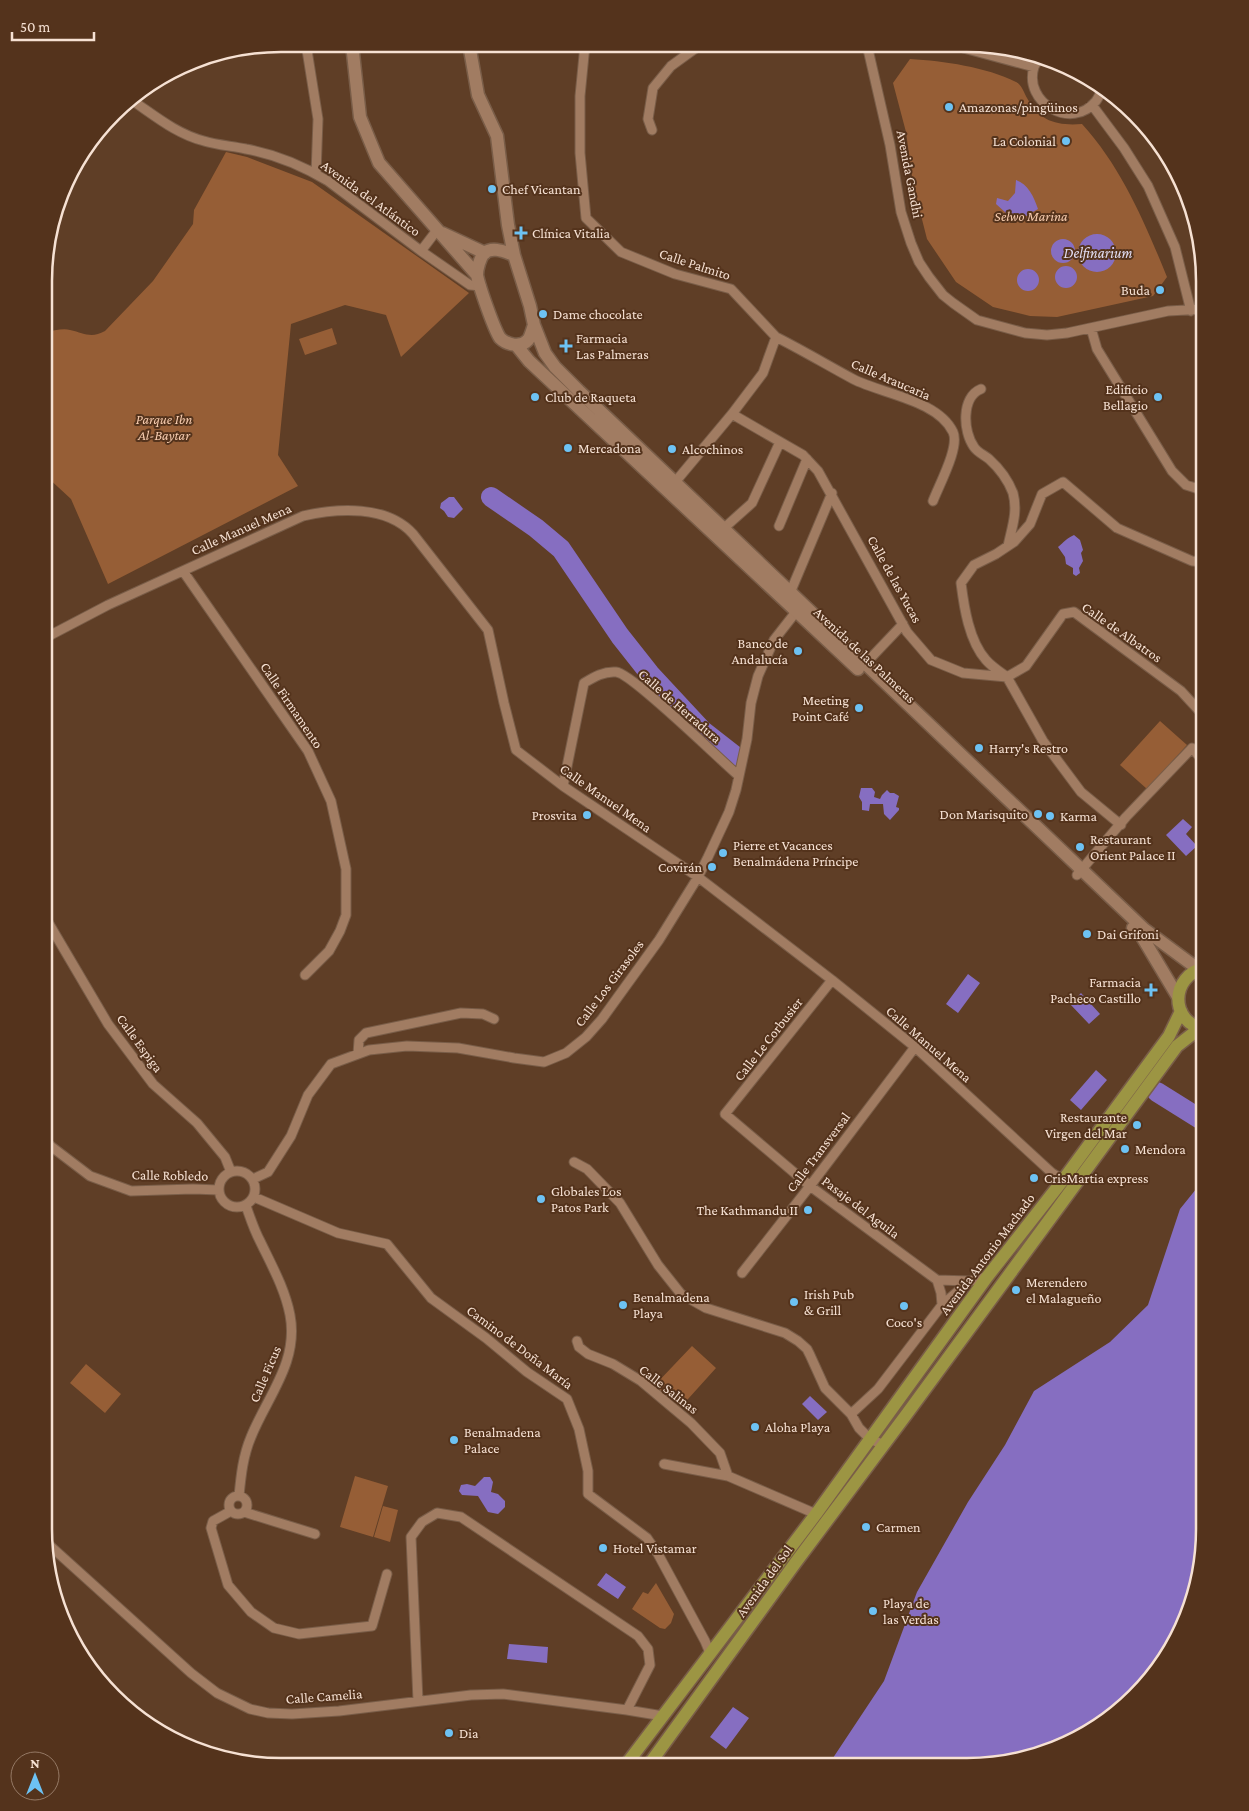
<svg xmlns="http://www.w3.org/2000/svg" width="1249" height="1811" font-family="'Crimson Pro',serif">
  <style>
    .green { fill: #965e36 }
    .water { fill: #866ec1 }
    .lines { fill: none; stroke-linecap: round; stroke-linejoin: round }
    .river { stroke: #866ec1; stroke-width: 20 }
    .street-casing { stroke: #795d48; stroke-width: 11 }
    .secondary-casing { stroke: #795d48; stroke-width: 15 }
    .primary-casing { stroke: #795d48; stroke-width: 15 }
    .street { stroke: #a17c62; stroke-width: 9 }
    .secondary { stroke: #a17c62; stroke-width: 12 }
    .primary { stroke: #9c9543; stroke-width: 12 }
    .poi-dot { fill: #6dc2f3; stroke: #54331c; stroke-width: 2 }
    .labels { text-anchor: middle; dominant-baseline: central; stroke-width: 4; stroke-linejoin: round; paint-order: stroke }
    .poi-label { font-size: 14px; fill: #f6e1d3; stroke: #54331c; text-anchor: start }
    .street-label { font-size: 14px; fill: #f6e1d3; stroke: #54331c }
    .park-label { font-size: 14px; font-style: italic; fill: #f7ccaf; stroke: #54331c }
    .water-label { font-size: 15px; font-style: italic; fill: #e1ddf3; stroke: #54331c }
    .rim { fill: none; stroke: #f6e1d3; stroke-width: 2.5 }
  </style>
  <rect width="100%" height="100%" fill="#5f3e26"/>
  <path class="green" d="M 910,59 C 944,61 986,67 1016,82 C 1022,85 1024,93 1027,98 C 1039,121 1057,126 1082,124 C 1122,168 1145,223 1167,277 L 1153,296 L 1057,317 L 1030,316 L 993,307 L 956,282 L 927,239 L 913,184 L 906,132 L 893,83 Z
    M 1154,144 L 1181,176 L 1193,229 L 1189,215 L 1153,145 Z
    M 226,152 L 247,157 L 312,182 L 469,293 L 401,357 L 386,315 L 345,305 L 291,324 L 278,455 L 298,486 L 108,584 L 71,499 L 45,475 L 46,332 C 53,331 63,328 70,330 C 84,333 91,339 105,331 L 153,281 L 193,224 L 194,210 Z
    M 332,328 L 337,344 L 305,355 L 299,339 Z
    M 1160,721 L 1187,745 L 1147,789 L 1120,765 Z
    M 692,1346 L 716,1368 L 679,1409 L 654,1386 Z
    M 86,1364 L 121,1394 L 105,1413 L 70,1383 Z
    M 355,1476 L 388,1486 L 373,1537 L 340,1527 Z
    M 383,1506 L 398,1510 L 390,1542 L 374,1537 Z
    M 656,1583 L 674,1614 L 671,1623 L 665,1629 L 660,1628 L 632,1609 L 643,1592 L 648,1594 Z"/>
  <path class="water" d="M 1016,180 C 1028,184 1034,197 1038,209 L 1016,222 L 996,204 L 997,198 L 1008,201 L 1015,193 Z
    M1078 253a19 19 0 1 1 38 0a19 19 0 1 1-38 0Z
    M1051 251a12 12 0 1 1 24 0a12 12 0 1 1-24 0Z
    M1055 277a11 11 0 1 1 22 0a11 11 0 1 1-22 0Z
    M1017 280a11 11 0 1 1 22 0a11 11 0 1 1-22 0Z
    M 449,497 L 454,497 L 463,509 L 454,518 L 448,517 L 444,511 L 440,508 L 441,503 Z
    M 1074,535 L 1080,540 L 1083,550 L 1081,553 L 1083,561 L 1079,568 L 1080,573 L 1076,576 L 1073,574 L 1073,568 L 1066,564 L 1065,557 L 1058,547 C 1064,542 1067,538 1074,535 Z
    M 861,788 L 872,788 L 875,792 L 874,797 L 880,799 L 882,795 L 887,790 L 890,793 L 894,793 L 899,796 L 896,807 L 899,808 L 899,810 L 890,820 L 884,814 L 883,804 L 870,804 L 869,811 L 862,810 L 862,802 L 859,797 Z
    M 1183,819 L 1192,827 L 1186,834 L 1197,846 L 1186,856 L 1166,835 Z
    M 968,974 L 980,983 L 958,1013 L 946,1004 Z
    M 1081,993 L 1100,1014 L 1089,1024 L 1070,1004 Z
    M 1096,1070 L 1107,1080 L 1081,1110 L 1070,1100 Z
    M 1205,1178 L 1205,1546 L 1193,1606 L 1165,1662 L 1124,1708 L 1073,1743 L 968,1767 L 827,1767 L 884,1681 L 917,1592 L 968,1502 L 1005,1445 L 1034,1391 L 1110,1342 L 1148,1305 L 1180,1209 Z
    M 810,1396 L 827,1412 L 818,1420 L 802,1404 Z
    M 484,1477 L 490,1477 L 493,1482 L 491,1492 L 498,1494 L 505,1501 L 505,1507 L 498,1514 L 488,1512 L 478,1496 L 462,1495 L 459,1491 L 461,1485 L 467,1484 L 475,1486 Z
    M 606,1573 L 626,1587 L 618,1599 L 597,1585 Z
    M 509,1644 L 548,1647 L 547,1663 L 507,1659 Z
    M 733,1707 L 749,1718 L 726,1749 L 710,1737 Z"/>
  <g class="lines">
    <path class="river" d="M 491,497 L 536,528 L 561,549 L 620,636 L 650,674 L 703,731 L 735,756
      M 1157,1092 L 1205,1122"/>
    <defs>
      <path id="street" d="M 306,44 L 318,119 L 316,174
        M 585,45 L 580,96 L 580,153 L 586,218 L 621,252 L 675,274 L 731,289 L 776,337 L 763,373 L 732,414 L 671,487
        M 867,45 L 890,145 L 901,212 L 911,243 L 919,262 L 929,277 L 943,295 L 953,303 L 977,320 L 1025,333 L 1047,335 L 1067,333 L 1168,311 L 1205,309
        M 956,46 L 1034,67
        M 1040,57 C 1038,60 1035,64 1034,67 C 1023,103 1072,131 1096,101 C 1099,97 1101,92 1103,87
        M 130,99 C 154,115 176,134 204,141 C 217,145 232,146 246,149 C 274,154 303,166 328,181 L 421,251 L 470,285 L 481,286
        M 1092,105 L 1124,148 L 1148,186 L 1175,247 L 1191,311
        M 652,130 L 648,119 L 653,88 L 671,66 L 700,45
        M 421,251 L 437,230
        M 1091,328 L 1097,349 L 1172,471 L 1186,485 L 1205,491
        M 776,337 C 802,350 827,365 853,379 C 882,394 938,400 953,432 C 960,447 939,485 933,501
        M 981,389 C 961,397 963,432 974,447 C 977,452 984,455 989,459 C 999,468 1008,480 1013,493 C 1018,512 1012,527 1008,546
        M 732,414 L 803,455 L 818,471 L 907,632 L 931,660 L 963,673 L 1007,677 L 1043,741 L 1081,792 L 1121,825
        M 779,526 L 807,459
        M 723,529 L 752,503 L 780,442
        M 183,571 L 308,751 L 331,801 L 346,869 L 346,915 L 340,931 L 329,951 L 305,975
        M 790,593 L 832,493
        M 45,638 L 108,605 L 303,516 C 338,508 387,505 413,534 L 488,630 L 504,703 L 516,750 L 563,786 L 698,877 L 832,980 L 915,1047 L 1052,1173 L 1063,1180
        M 865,664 L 903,624
        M 1205,717 L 1181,691 L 1074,612 L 1063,614 L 1026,666 L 1007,677 C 1000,672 991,666 986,660 C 969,641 964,607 961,583 L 974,565 L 996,554 L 1014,542 L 1030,524 L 1042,494 L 1063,482 L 1117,528 L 1192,561 L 1205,562
        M 563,786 L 584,683 C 594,677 604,671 616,672 C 632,673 720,760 739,776
        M 1077,875 L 1126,817 L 1192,748 L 1205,763
        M 45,917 L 108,1024 L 153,1084 L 197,1123 L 225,1157 L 231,1172
        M 832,980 L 725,1114 L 810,1186 L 937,1280
        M 358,1054 L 359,1040 L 366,1033 L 461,1013 L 483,1014 L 494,1019
        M 44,1141 L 90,1176 L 131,1191 L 193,1189 L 219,1190
        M 574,1162 L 587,1169 L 620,1203 L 658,1265 L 681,1294 L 706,1308 L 785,1333 L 798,1341 L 807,1349 L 810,1355 L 825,1388 L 851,1414 L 859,1428 L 870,1439 L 884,1445
        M219 1189a18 18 0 1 1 36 0a18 18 0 1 1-36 0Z
        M 253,1179 L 268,1172 L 291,1136 L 308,1095 L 331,1064 L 369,1050 L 407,1046 L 458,1048 L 514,1058 L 544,1062 L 566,1053 L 586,1037 L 602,1019 L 659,940 L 698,877 L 708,857 L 729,812 L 736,790 L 747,739 L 751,703 L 758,676 L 774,640 L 799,608
        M 254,1197 L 338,1233 L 387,1244 L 431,1298 L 486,1338 L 527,1372 L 567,1399 L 579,1429 L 588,1471 L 588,1494 L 647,1538 L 658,1554 L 705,1641 L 710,1653
        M 742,1273 L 810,1186 L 915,1047
        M 942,1305 L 941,1293 L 937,1280 L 970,1281 L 987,1277
        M 577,1341 L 579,1347 L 588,1354 L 613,1364 L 641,1381 L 691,1423 L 720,1453 L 728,1476 L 816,1514
        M 851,1414 L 878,1389 L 942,1305 L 970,1281
        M 664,1464 L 728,1476
        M229 1505a9 9 0 1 1 18 0a9 9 0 1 1-18 0Z
        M 239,1496 C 241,1475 243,1456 251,1437 C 267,1397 299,1362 290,1315 C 285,1289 272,1266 260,1241 C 254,1230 250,1217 246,1206
        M 231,1511 L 213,1521 L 211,1528 L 228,1585 L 251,1612 L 274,1628 L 299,1634 L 372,1626 L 387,1574
        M 244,1512 L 315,1534
        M 47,1543 L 191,1673 L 217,1693 L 250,1709 L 268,1713 L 292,1714 L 339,1711 L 471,1695 L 503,1694 L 627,1710 L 663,1716
        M 418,1701 L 411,1537 L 422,1522 L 437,1513 L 461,1517 L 638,1636 L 648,1649 L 650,1665 L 627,1710"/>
      <path id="secondary" d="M 352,44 L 360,117 L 379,163 L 477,275
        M 469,44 L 478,95 L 497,136 L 508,225 L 514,255
        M 442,233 L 485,253
        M 534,325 C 532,330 531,336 528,340 C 521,348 507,345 500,338 C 494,329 479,286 477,275 C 477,269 480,258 484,253 C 493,246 505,252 514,255 L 530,306 L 534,325 L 545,353 L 555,367 L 579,391 L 1144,929 L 1198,969
        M 517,346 L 529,361 L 858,669
        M 1133,928 L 1141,935 L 1178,997"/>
      <path id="primary" d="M 1205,1029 C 1169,1023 1170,975 1205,968
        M 625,1766 L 816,1514 L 987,1277 L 1063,1180 L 1169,1036 L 1181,1011
        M 648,1766 L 796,1562 L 906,1415 L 1177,1046 L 1200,1028"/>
    </defs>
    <use href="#street" class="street-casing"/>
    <use href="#secondary" class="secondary-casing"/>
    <use href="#primary" class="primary-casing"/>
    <use href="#street" class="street"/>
    <use href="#secondary" class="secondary"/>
    <use href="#primary" class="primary"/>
  </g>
  <g class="poi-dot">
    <circle cx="949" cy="107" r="5"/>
    <circle cx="1066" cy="141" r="5"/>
    <circle cx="492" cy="189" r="5"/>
    <path d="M518.5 225.5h5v5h5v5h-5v5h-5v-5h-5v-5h5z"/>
    <circle cx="1160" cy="290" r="5"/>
    <circle cx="543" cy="314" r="5"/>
    <path d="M563.5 338.5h5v5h5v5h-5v5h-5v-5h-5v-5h5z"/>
    <circle cx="535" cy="397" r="5"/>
    <circle cx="1158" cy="397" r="5"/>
    <circle cx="568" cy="448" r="5"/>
    <circle cx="672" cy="449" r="5"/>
    <circle cx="798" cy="651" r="5"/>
    <circle cx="859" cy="708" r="5"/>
    <circle cx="979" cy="748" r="5"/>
    <circle cx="1038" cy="814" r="5"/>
    <circle cx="587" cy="815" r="5"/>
    <circle cx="1050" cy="816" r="5"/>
    <circle cx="1080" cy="847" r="5"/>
    <circle cx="723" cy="853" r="5"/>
    <circle cx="712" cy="867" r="5"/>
    <circle cx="1087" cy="934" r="5"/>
    <path d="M1148.5 982.5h5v5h5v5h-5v5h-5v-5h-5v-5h5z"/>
    <circle cx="1137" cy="1125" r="5"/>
    <circle cx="1125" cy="1149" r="5"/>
    <circle cx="1034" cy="1178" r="5"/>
    <circle cx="541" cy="1199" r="5"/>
    <circle cx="808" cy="1210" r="5"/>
    <circle cx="1016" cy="1290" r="5"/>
    <circle cx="794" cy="1302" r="5"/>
    <circle cx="623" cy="1305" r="5"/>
    <circle cx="904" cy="1306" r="5"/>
    <circle cx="755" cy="1427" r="5"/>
    <circle cx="454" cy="1440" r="5"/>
    <circle cx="866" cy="1527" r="5"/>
    <circle cx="603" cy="1548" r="5"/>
    <circle cx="873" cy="1611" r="5"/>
    <circle cx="449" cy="1733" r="5"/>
  </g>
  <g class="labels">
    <g class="poi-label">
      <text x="959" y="107">Amazonas/pingüinos</text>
      <text x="1056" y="141" text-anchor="end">La Colonial</text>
      <text x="502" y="189">Chef Vicantan</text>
      <text x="532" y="233">Clínica Vitalia</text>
      <text x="1150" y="290" text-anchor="end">Buda</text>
      <text x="553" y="314">Dame chocolate</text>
      <text x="576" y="338">Farmacia<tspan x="576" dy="16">Las Palmeras</tspan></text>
      <text x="1148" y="389" text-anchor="end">Edificio<tspan x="1148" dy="16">Bellagio</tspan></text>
      <text x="545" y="397">Club de Raqueta</text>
      <text x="578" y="448">Mercadona</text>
      <text x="682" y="449">Alcochinos</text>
      <text x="788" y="643" text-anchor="end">Banco de<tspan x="788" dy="16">Andalucía</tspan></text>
      <text x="849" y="700" text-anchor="end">Meeting<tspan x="849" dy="16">Point Café</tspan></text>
      <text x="989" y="748">Harry's Restro</text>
      <text x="1028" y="814" text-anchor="end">Don Marisquito</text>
      <text x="577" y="815" text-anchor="end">Prosvita</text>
      <text x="1060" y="816">Karma</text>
      <text x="1090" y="839">Restaurant<tspan x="1090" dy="16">Orient Palace II</tspan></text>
      <text x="733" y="845">Pierre et Vacances<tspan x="733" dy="16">Benalmádena Príncipe</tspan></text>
      <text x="702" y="867" text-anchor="end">Covirán</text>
      <text x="1097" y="934">Dai Grifoni</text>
      <text x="1141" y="982" text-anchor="end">Farmacia<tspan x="1141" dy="16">Pacheco Castillo</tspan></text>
      <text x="1127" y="1117" text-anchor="end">Restaurante<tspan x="1127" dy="16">Virgen del Mar</tspan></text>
      <text x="1135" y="1149">Mendora</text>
      <text x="1044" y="1178">CrisMartia express</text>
      <text x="551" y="1191">Globales Los<tspan x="551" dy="16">Patos Park</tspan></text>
      <text x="798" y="1210" text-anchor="end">The Kathmandu II</text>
      <text x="1026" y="1282">Merendero<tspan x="1026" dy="16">el Malagueño</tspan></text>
      <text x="804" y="1294">Irish Pub<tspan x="804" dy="16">&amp; Grill</tspan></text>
      <text x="633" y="1297">Benalmadena<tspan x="633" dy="16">Playa</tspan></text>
      <text x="904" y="1322" text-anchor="middle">Coco's</text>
      <text x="765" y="1427">Aloha Playa</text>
      <text x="464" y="1432">Benalmadena<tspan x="464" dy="16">Palace</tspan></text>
      <text x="876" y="1527">Carmen</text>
      <text x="613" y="1548">Hotel Vistamar</text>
      <text x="883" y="1603">Playa de<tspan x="883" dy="16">las Verdas</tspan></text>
      <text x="459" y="1733">Dia</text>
    </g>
    <g class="street-label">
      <text transform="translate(910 174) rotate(79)">Avenida Gandhi</text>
      <text transform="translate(371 198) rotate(36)">Avenida del Atlántico</text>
      <text transform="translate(695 264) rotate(18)">Calle Palmito</text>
      <text transform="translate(891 379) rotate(23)">Calle Araucaria</text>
      <text transform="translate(241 529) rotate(-24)">Calle Manuel Mena</text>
      <text transform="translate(895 579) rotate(61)">Calle de las Yucas</text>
      <text transform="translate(1122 632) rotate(35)">Calle de Albatros</text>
      <text transform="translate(865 655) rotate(43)">Avenida de las Palmeras</text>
      <text transform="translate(292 705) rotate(56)">Calle Firmamento</text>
      <text transform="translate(680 706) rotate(41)">Calle de Herradura</text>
      <text transform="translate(606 798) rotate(35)">Calle Manuel Mena</text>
      <text transform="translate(609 983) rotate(-53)">Calle Los Girasoles</text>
      <text transform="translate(768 1039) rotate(-52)">Calle Le Corbusier</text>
      <text transform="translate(140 1043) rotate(54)">Calle Espiga</text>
      <text transform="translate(929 1044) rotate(41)">Calle Manuel Mena</text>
      <text transform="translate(818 1152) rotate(-53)">Calle Transversal</text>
      <text transform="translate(170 1175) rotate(1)">Calle Robledo</text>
      <text transform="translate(861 1207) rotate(37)">Pasaje del Aguila</text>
      <text transform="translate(987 1254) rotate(-53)">Avenida Antonio Machado</text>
      <text transform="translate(520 1347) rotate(37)">Camino de Doña María</text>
      <text transform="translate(265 1374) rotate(-67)">Calle Ficus</text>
      <text transform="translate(669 1389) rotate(38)">Calle Salinas</text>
      <text transform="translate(764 1581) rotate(-54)">Avenida del Sol</text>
      <text transform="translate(324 1696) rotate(-4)">Calle Camelia</text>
    </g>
    <g class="park-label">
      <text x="1031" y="216">Selwo Marina</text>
      <text x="164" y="419">Parque Ibn<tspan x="164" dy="16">Al-Baytar</tspan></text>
    </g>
    <g class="water-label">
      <text x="1098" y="253">Delfinarium</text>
    </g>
  </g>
  <path d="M0 0H1249V1811H0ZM281 52H967A229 229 0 0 1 1196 281V1529A229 229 0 0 1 967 1758H281A229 229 0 0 1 52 1529V281A229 229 0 0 1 281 52Z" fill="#54331c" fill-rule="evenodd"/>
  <path class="rim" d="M281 52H967A229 229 0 0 1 1196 281V1529A229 229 0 0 1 967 1758H281A229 229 0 0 1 52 1529V281A229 229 0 0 1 281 52Z"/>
  <g transform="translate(35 1776)"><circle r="24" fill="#54331c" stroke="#957965"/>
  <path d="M0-4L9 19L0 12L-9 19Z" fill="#6dc2f3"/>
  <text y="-8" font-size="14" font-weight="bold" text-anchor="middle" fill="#f6e1d3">N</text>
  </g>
  <path d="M12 32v8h82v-8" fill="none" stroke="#f6e1d3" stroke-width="2.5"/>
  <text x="20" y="32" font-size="15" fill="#f6e1d3" stroke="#54331c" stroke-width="4" paint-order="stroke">50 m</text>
</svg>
